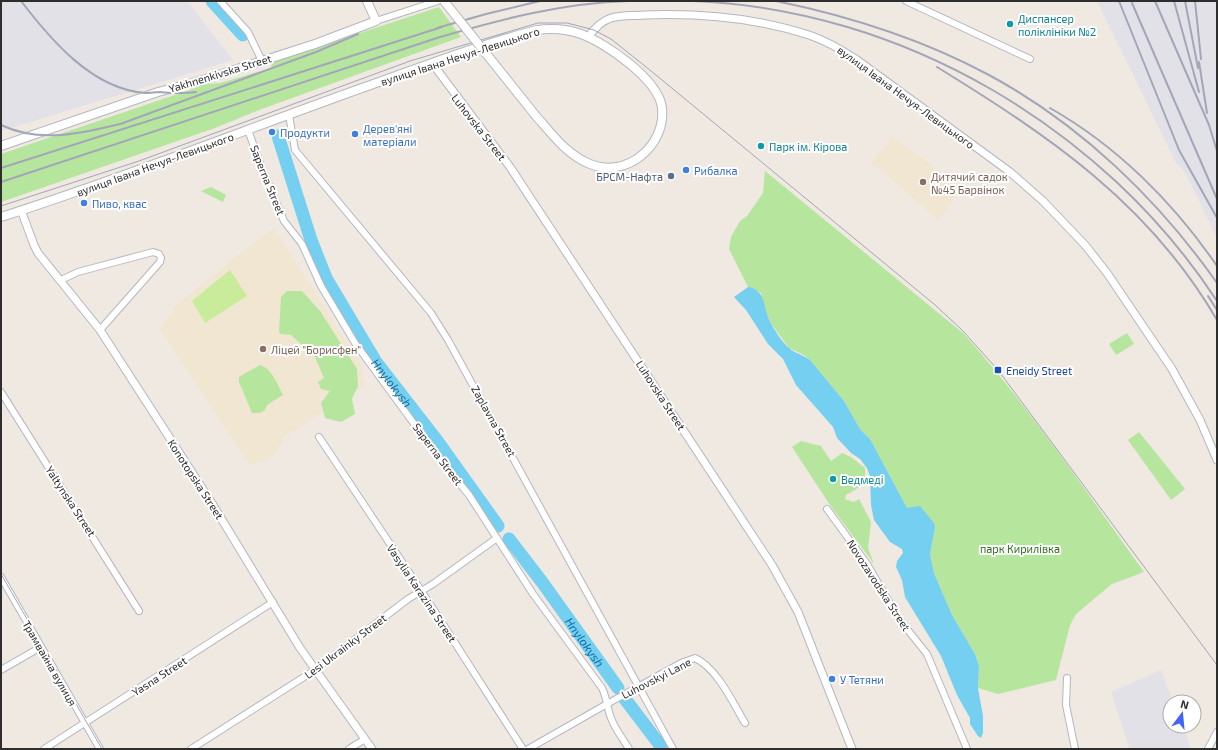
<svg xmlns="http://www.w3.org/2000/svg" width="1218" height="750" font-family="'Exo 2',sans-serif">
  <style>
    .industrial { fill: #e3e1e8 }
    .education { fill: #f0e6d1 }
    .green { fill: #b6e59e }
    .pitch { fill: #c9ec9a }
    .water { fill: #75cff0 }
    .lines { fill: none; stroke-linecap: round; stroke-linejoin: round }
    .river { stroke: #75cff0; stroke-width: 13 }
    .minor-casing { stroke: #b4b7c1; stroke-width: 8 }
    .tertiary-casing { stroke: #b4b7c1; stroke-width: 9 }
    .secondary-casing { stroke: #b4b7c1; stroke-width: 10 }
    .minor { stroke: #fff; stroke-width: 6 }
    .tertiary { stroke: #fff; stroke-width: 7 }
    .secondary { stroke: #fff; stroke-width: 8 }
    .tram { stroke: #a3a6b8; stroke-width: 1 }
    .rail { stroke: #a3a6b8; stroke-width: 2 }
    .secondary-bridge-casing { stroke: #b4b7c1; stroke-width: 10; stroke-linecap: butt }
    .secondary-bridge { stroke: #fff; stroke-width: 8 }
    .culture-dot { fill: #0f9aa8; stroke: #fff; stroke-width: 1.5 }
    .shop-dot { fill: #3f7fe0; stroke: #fff; stroke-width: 1.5 }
    .service-dot { fill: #5c6f8a; stroke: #fff; stroke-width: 1.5 }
    .education-dot { fill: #8d6e63; stroke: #fff; stroke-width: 1.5 }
    .transit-dot { fill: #1a4fb4; stroke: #fff; stroke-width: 1.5 }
    .labels { text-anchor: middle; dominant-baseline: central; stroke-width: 4; stroke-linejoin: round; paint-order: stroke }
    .culture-label { font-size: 11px; fill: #0d838f; stroke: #fff; text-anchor: start }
    .street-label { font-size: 11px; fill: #2e2e2e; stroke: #fff }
    .shop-label { font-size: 11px; fill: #366cbe; stroke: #fff; text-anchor: start }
    .service-label { font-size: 11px; fill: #4e5e75; stroke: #fff; text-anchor: end }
    .education-label { font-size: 11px; fill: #785e54; stroke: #fff; text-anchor: start }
    .transit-label { font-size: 11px; fill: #164399; stroke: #fff; text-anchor: start }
    .park-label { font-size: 11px; fill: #2c6e1b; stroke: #fff }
    .water-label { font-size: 12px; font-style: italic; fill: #0d6fa3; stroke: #fff }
  </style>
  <rect width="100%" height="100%" fill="#efe9e1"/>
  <path class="industrial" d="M 1,1 L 187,1 L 233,60 L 1,131 Z
    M 1097,1 L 1217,1 L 1217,238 L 1185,172 L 1176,163 Z
    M 1161,670 L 1173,702 L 1170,702 L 1170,726 L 1183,726 L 1191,749 L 1130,749 L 1111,692 Z"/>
  <path class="education" d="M 892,136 L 962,188 L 939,221 L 879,168 L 871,164 Z
    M 274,228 L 364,369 L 361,374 L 366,384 L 281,439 L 283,443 L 278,446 L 276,454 L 261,462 L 249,464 L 160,329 L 174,310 L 173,308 L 235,257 Z"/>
  <path class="green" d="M 439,7 L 461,37 L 259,110 L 215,128 L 1,202 L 1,154 L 207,84 L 220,83 L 271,68 L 272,62 Z
    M 765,171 L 964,334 C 1030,408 1086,492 1144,572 L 1112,584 L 1076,614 L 1070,625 L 1056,680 L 998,694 L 978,688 L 979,666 L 975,654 L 952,615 L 934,573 L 930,554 L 935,528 L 907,508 L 870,439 L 860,429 L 844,401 L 810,360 L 804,355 L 789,348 L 773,326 L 764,310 L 761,293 L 748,287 L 729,249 L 731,237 L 740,221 L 747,216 L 763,193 Z
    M 211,187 L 226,195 L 223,202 L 201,191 Z
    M 287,291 L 302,291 L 320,311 L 357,369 L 358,386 L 352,399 L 355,414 L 341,422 L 325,418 L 321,403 L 330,391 L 321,389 L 318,382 L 324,378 L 315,357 L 291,335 L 281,334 L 279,332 L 281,297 Z
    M 1127,333 L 1134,344 L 1116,355 L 1109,344 Z
    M 260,365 C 272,368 278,386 283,395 L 267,405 L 265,410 L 260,413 L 252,413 L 239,382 L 239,377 Z
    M 1139,432 L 1185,489 L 1171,500 L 1128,440 Z
    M 801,441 L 821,446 L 831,461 L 842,453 L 851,457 L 865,468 L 865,484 L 846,495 L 845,499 L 854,502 L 859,499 L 871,522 L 868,548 L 874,564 L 830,505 L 792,447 Z"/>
  <path class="pitch" d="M 230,270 L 247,296 L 205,323 L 192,301 Z"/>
  <path class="water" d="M 748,287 C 767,290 762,308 771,323 C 775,331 782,342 789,348 C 794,353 804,355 810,360 L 844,401 L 860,429 L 870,439 L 907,508 L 920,506 L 934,523 L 935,528 L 930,554 L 934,573 L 952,615 L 975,654 L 979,666 L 978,688 L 983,716 L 983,733 L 981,738 L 978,736 L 970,724 L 970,718 L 957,695 L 941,656 L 905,597 L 902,580 L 896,567 L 897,561 L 903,553 L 902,549 L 890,542 L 874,520 L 871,505 L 870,476 L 867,468 L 860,459 L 851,453 L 837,438 L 833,427 L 796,385 L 783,359 L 768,344 L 746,310 L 734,297 Z"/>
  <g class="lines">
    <g class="river">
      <path d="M 212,1 L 243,35"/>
      <path id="s1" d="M 278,136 L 311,240 L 326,278 L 376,362 L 438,442 L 498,526"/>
      <path id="s2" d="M 509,539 L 542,582 L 618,688"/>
      <path d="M 625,699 L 663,749"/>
    </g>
    <defs>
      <path id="minor" d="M 220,1 L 248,32 L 262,61
        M 906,1 L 1030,59
        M 376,21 L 438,1
        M 289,115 L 295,150 L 431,313 L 448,340 L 673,749
        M 248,130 L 261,166 L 284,221 L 302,244 L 321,286 L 355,343 L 439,458 L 469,495 L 533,594 L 602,688 C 607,698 607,708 611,718 C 615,729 623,739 629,749
        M 61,280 L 78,272 L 153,252 L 159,254 L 161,258 L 160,262 L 100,330
        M 1,392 L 139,611
        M 319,437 L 428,601 L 523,749
        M 827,509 L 867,564 L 899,619 L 927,654 L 967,749
        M 1,577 L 100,749
        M 1,670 L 41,647
        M 1067,678 L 1066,705 L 1075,749
        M 44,749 L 273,602
        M 191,749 L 315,670 L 408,599 L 433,584 L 497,538
        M 349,749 L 365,739
        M 528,749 L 607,704 L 681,663 L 695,658 C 717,668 733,703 745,723
        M 1208,749 L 1217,732"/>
      <path id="tertiary" d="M 588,37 C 594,29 601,21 611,18 C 621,15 633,16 644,15 C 699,13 757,18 809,35 C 827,41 842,50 857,60 L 1010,172 L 1043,201 L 1085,245 L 1107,273 L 1172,369 L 1200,420 L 1217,460
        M 432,63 L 510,167 L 772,565 L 798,612 L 852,749
        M 21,210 L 34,245 L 38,253 L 100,330 L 213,505 L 300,648 L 372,749"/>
      <path id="secondary" d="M 1,146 L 158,92 L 200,81 L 315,44 L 376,21 L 367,1
        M 1,217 C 123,178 242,131 362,88 C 419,68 477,45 537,30 C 552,28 567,29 581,34 C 606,43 659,80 662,108 C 666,146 626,179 590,164 C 567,155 552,134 536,116"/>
    </defs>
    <use href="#minor" class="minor-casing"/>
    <use href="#tertiary" class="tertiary-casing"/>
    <use href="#secondary" class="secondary-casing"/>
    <use href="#minor" class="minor"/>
    <use href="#tertiary" class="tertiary"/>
    <use href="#secondary" class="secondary"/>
    <path class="tram" d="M 1,206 L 139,161 L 410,61 L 538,23 L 567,23 L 594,30 L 611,39 L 645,66 L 934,304 L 962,330 L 998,370 L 1217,665
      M 1,574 L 102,749"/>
    <path class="rail" d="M 21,1 C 51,40 92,89 145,93 C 150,93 155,92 160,92 C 173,93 184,94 196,92
      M 693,1 C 901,9 1103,127 1217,301
      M 776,1 C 849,16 922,39 989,75 C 1080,124 1158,199 1217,283
      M 1119,1 L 1179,150 L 1217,218
      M 1155,1 L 1209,125 L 1217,151
      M 1174,1 L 1199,92
      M 1185,1 L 1198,68
      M 1195,1 L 1201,59
      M 1132,3 L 1217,199
      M 437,28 L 486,14 L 540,1
      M 1199,62 L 1207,113
      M 937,67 C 1049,136 1149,203 1217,320
      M 1050,108 C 1117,146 1174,203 1217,266
      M 123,123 L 316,52 L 358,34
      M 1,125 C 41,144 84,133 124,123
      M 1,168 L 442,27
      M 1,182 L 440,37 C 502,19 563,3 628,1
      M 1208,296 L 1217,310"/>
    <defs>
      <path id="secondary-bridge" d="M 444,1 L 536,116"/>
    </defs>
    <use href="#secondary-bridge" class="secondary-bridge-casing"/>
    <use href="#secondary-bridge" class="secondary-bridge"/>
  </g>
  <g class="culture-dot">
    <circle cx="1010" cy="24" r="4"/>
    <circle cx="761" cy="146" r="4"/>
    <circle cx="833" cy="479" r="4"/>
  </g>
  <g class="shop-dot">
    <circle cx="272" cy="132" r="4"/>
    <circle cx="355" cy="134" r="4"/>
    <circle cx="686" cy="170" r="4"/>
    <circle cx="84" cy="203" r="4"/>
    <circle cx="832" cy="679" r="4"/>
  </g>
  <circle class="service-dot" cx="671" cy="176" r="4"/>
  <g class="education-dot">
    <circle cx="923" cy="182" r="4"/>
    <circle cx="263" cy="349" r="4"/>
  </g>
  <rect class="transit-dot" x="994" y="366" width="8" height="8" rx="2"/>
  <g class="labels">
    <g class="culture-label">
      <text x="1018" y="18">Диспансер<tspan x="1018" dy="13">поліклініки №2</tspan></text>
      <text x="769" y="146">Парк ім. Кірова</text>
      <text x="841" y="479">Ведмеді</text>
    </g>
    <g class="street-label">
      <text transform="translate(460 56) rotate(-18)">вулиця Івана Нечуя-Левицького</text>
      <text transform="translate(220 73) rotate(-17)">Yakhnenkivska Street</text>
      <text transform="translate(906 97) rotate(36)">вулиця Івана Нечуя-Левицького</text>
      <text transform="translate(479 127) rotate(52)">Luhovska Street</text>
      <text transform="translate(155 164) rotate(-20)">вулиця Івана Нечуя-Левицького</text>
      <text transform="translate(268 180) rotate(68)">Saperna Street</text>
      <text transform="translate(661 395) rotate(57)">Luhovska Street</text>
      <text transform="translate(494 421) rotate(61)">Zaplavna Street</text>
      <text transform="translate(438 454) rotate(53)">Saperna Street</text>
      <text transform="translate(196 479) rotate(57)">Konotopska Street</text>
      <text transform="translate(71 501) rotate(57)">Yaltynska Street</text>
      <text transform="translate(879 585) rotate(57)">Novozavodska Street</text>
      <text transform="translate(422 593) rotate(56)">Vasylia Karazina Street</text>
      <text transform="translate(345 646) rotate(-37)">Lesi Ukrainky Street</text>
      <text transform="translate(50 663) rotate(60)">Трамвайна вулиця</text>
      <text transform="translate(159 676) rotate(-33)">Yasna Street</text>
      <text transform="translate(656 678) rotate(-27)">Luhovskyi Lane</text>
    </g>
    <g class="shop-label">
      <text x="363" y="128">Дерев'янi<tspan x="363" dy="13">матерiали</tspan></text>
      <text x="280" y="132">Продукти</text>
      <text x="694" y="170">Рибалка</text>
      <text x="92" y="203">Пиво, квас</text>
      <text x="840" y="679">У Тетяни</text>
    </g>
    <g class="service-label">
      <text x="663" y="176">БРСМ-Нафта</text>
    </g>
    <g class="education-label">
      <text x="931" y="176">Дитячий садок<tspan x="931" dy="13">№45 Барвінок</tspan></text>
      <text x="271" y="349">Ліцей "Борисфен"</text>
    </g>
    <g class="transit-label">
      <text x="1006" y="370">Eneidy Street</text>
    </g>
    <g class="park-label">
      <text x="1020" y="548">парк Кирилівка</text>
    </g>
    <g class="water-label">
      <text stroke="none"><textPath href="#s1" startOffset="274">Hnylokysh</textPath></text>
      <text stroke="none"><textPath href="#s2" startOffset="128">Hnylokysh</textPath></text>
    </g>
  </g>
  <rect width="1218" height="750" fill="none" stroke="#2e2e2e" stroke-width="4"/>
  <g transform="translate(1182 714) rotate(16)"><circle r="19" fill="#ffffff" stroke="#ababab"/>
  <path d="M0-3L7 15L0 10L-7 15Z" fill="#4264fb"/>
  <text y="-6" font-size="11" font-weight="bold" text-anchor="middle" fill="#2e2e2e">N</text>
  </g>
</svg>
